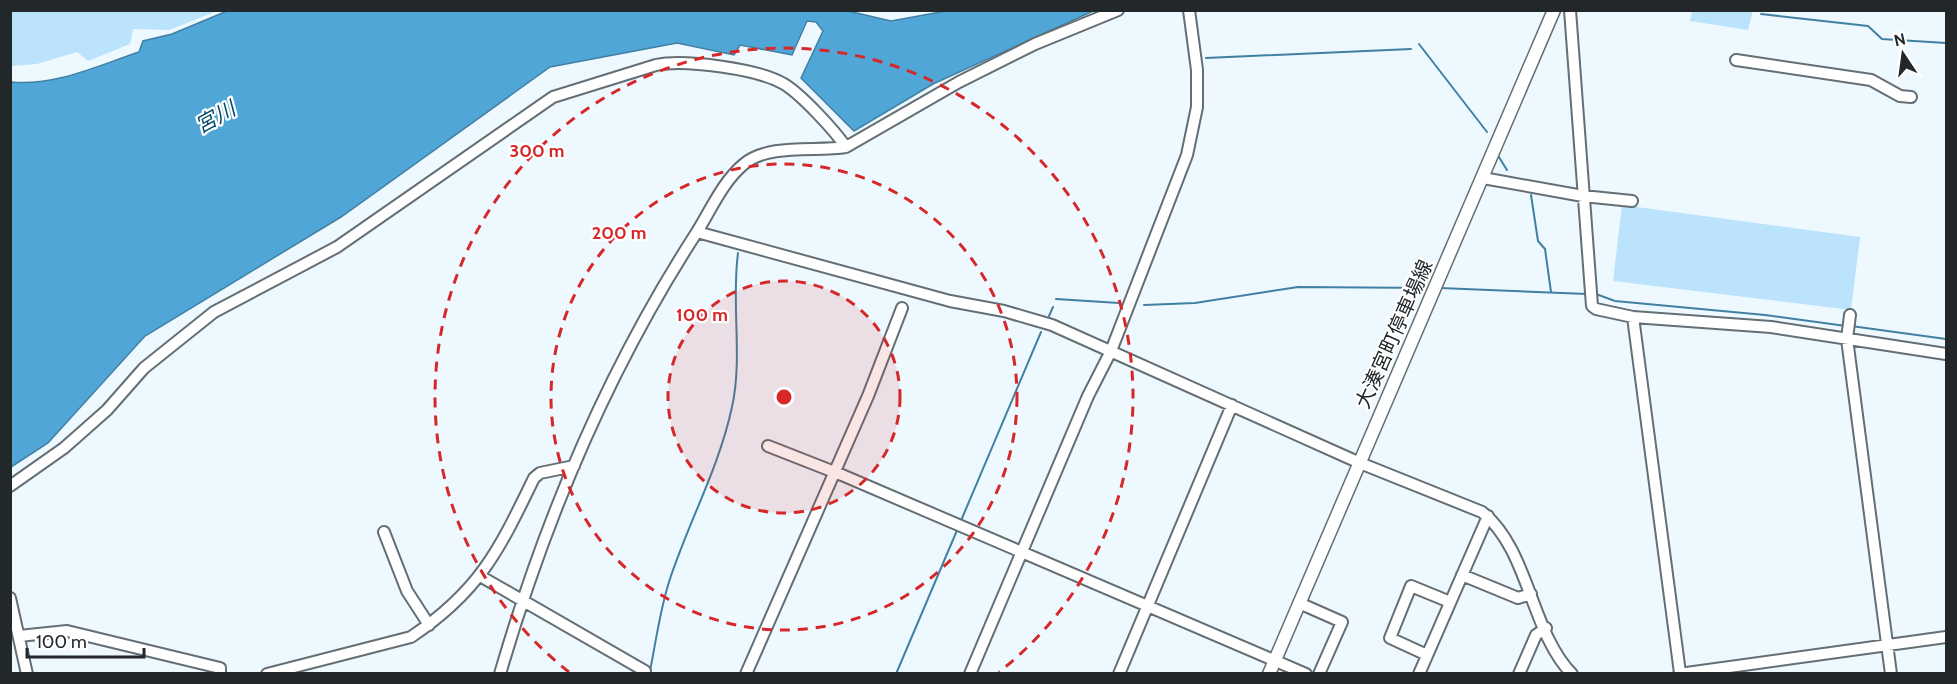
<svg xmlns="http://www.w3.org/2000/svg" width="1957" height="684" font-family="Cabin,'Noto Sans JP',sans-serif">
  <style>
    .green { fill: #bce3fc }
    .water { fill: #4fa6d7; stroke: #4280a3; stroke-width: 1.5 }
    .lines { fill: none; stroke-linecap: round; stroke-linejoin: round }
    .stream { stroke: #4280a3; stroke-width: 2 }
    .minor-casing { stroke: #646f75; stroke-width: 14 }
    .major-casing { stroke: #646f75; stroke-width: 15 }
    .minor { stroke: #fff; stroke-width: 10 }
    .major { stroke: #fff; stroke-width: 12 }
    .ring { fill: none; stroke: #d62828; stroke-width: 3; stroke-dasharray: 10 8 }
    .labels { text-anchor: middle; dominant-baseline: central; stroke-width: 4.5; stroke-linejoin: round; paint-order: stroke }
    .street-label { font-size: 20px; fill: #22272a; stroke: #fff }
    .water-label { font-size: 21px; font-style: italic; fill: #044d6e; stroke: #fff }
    .centre { fill: #d62828; stroke: #fff; stroke-width: 3 }
    .ring-label { font-size: 18px; text-anchor: middle; font-weight: bold; fill: #d62828; stroke: #fff; stroke-width: 4.5; stroke-linejoin: round; paint-order: stroke }
  </style>
  <rect width="100%" height="100%" fill="#eef8ff"/>
  <path class="green" d="M 11,10 L 217,10 L 217,11 L 169,30 L 133,29 L 130,44 L 88,61 L 77,52 L 37,64 L 11,66 Z
    M 1692,11 L 1753,11 L 1748,30 L 1690,21 Z
    M 1622,205 L 1860,237 L 1851,310 L 1613,281 Z"/>
  <path class="water" d="M 848,11 L 891,21 L 946,11 L 1093,11 L 933,84 L 854,131 L 801,78 L 823,31 L 816,22 L 807,21 L 792,55 L 740,45 L 734,55 L 677,43 L 550,67 L 341,217 L 145,336 L 48,443 L 11,467 L 11,82 C 56,86 97,66 139,52 L 143,41 L 172,34 L 227,11 Z"/>
  <g class="lines">
    <path class="stream" d="M 1761,14 L 1868,26 L 1882,39 L 1946,43
      M 1419,44 L 1487,132
      M 1206,58 L 1411,49
      M 1497,154 L 1507,170
      M 1531,195 L 1538,241 L 1545,249 L 1551,292
      M 1440,288 L 1587,294
      M 1596,294 L 1615,301 L 1765,315 L 1846,326
      M 1056,299 L 1119,303
      M 1144,305 L 1195,303 L 1298,287 L 1431,288
      M 1049,316 L 1053,307
      M 1851,326 L 1946,339
      M 960,523 L 1041,332
      M 650,671 C 656,641 660,610 669,582 C 688,523 719,468 732,407 C 743,357 731,303 738,253
      M 896,674 L 958,528"/>
    <defs>
      <path id="minor" d="M 1570,10 L 1592,306 L 1596,309 L 1633,317 L 1771,327 L 1946,354
        M 1736,60 L 1871,80 L 1900,96 L 1911,97
        M 1483,178 L 1583,196 L 1632,201
        M 697,232 L 950,301 L 1004,311 L 1052,325 L 1360,463 L 1482,512 C 1529,549 1531,633 1572,674
        M 1850,315 L 1847,339 L 1891,674
        M 1633,317 L 1680,673
        M 768,446 L 842,475 L 1306,674
        M 10,486 L 64,448 L 107,410 L 144,368 L 214,312 L 337,247 L 553,97 L 656,65 C 685,59 759,69 784,84 C 802,95 834,130 846,147 L 959,82 L 1035,44 L 1118,10
        M 384,532 L 407,591 L 429,625
        M 1462,575 L 1518,598 L 1531,594
        M 480,576 L 645,671
        M 10,598 L 27,674
        M 1299,603 L 1342,622 L 1319,674
        M 19,636 L 67,631 L 220,668 L 220,674
        M 1427,655 L 1390,638 L 1411,586 L 1450,602
        M 267,674 L 411,637 C 480,591 499,550 534,478 L 540,473 L 574,466
        M 500,674 C 545,519 608,370 695,235 C 710,212 722,182 744,164 C 769,143 816,152 846,147
        M 746,674 L 868,396 L 902,308
        M 970,674 L 1088,396 L 1111,351 L 1187,155 L 1197,107 L 1197,70 L 1189,10
        M 1119,674 L 1232,405
        M 1419,674 L 1488,516
        M 1519,674 L 1536,635 L 1546,628
        M 1679,674 L 1946,637"/>
      <path id="major" d="M 1269,674 L 1554,10"/>
    </defs>
    <use href="#minor" class="minor-casing"/>
    <use href="#major" class="major-casing"/>
    <use href="#minor" class="minor"/>
    <use href="#major" class="major"/>
  </g>
  <circle cx="784" cy="397" r="116" fill="#d62828" fill-opacity=".12"/>
  <g class="ring">
    <circle cx="784" cy="397" r="116"/>
    <circle cx="784" cy="397" r="233"/>
    <path d="M569 672A349 349 0 1 1 999 672"/>
  </g>
  <g class="labels">
    <g class="street-label">
      <text transform="translate(1394 334) rotate(-66)">大湊宮町停車場線</text>
    </g>
    <g class="water-label">
      <text transform="translate(215 117) rotate(-29)">宮川</text>
    </g>
  </g>
  <circle cx="784" cy="397" r="9" class="centre"/>
  <g class="ring-label">
    <text x="537" y="157">300 m</text>
    <text x="619" y="239">200 m</text>
    <text x="702" y="321">100 m</text>
  </g>
  <rect width="1957" height="684" fill="none" stroke="#22272a" stroke-width="24"/>
  <g transform="translate(1903 54) rotate(347)" stroke="#ffffff" stroke-width="4.5" paint-order="stroke">
  <path d="M0-4.5L10 22L0 15L-10 22Z" fill="#22272a"/>
  <text y="-9" font-size="16" font-weight="bold" text-anchor="middle" fill="#22272a">N</text>
  </g>
  <path d="M27 648v9h117v-9" fill="none" stroke="#22272a" stroke-width="3"/>
  <text x="36" y="648" font-size="18" fill="#22272a" stroke="#ffffff" stroke-width="4.5" paint-order="stroke">100 m</text>
</svg>
